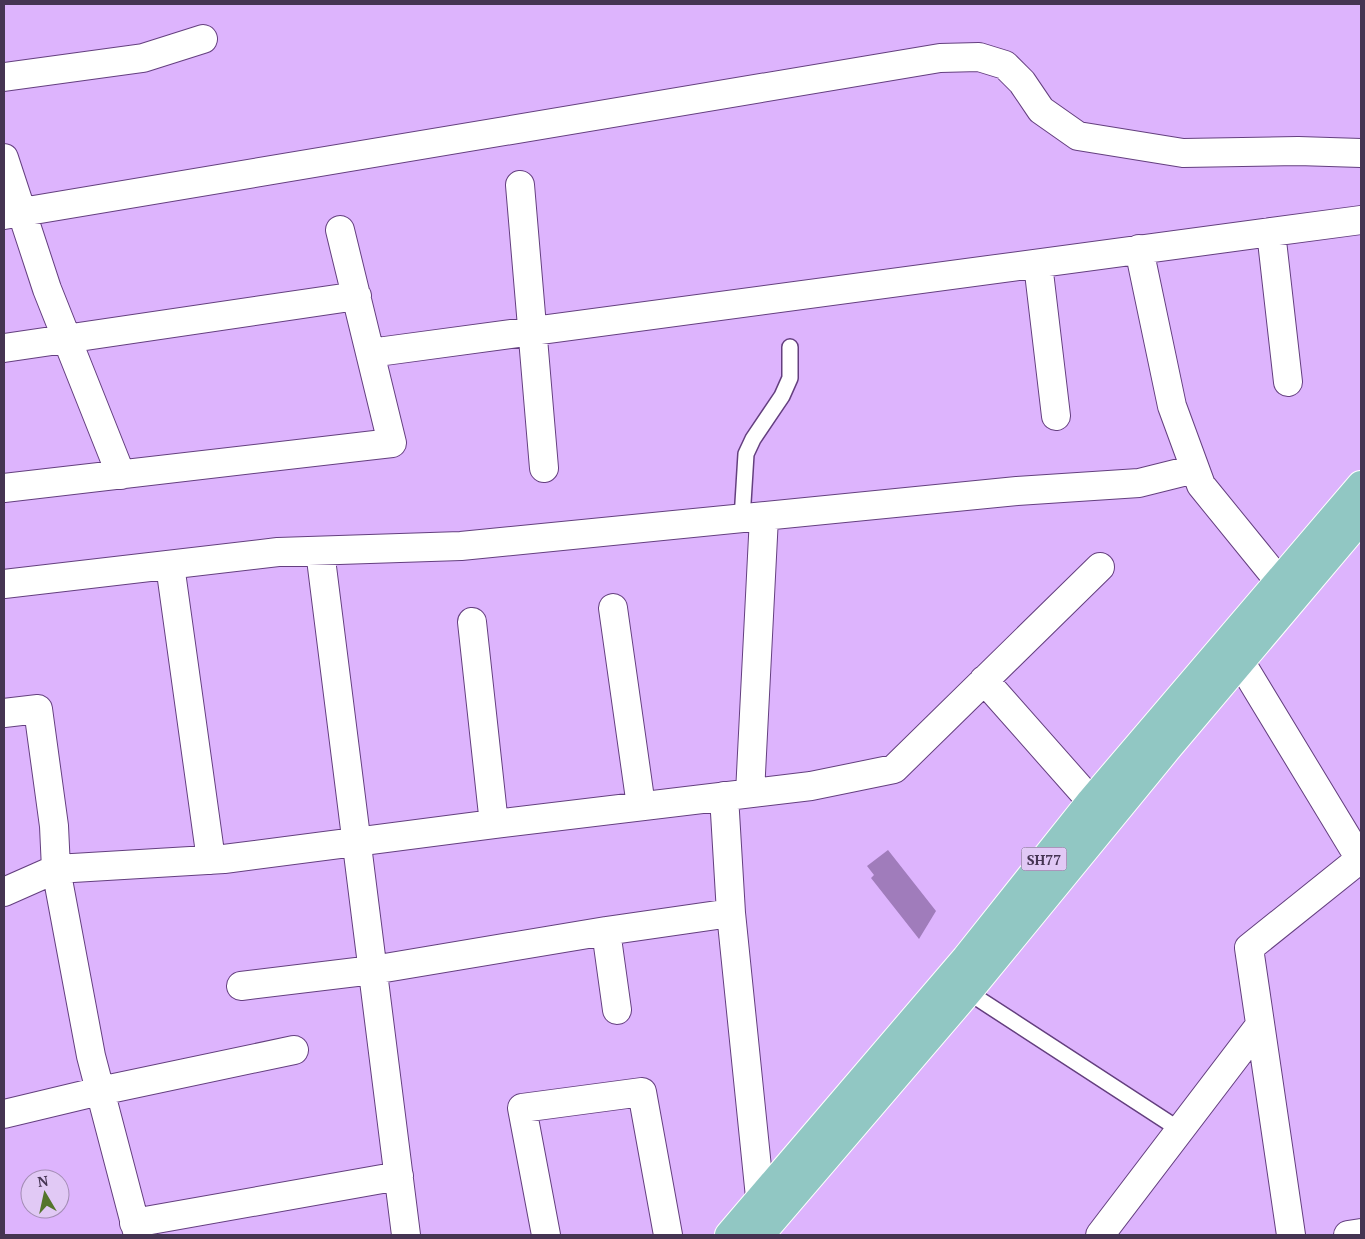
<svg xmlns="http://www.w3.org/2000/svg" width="1365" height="1239" font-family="'PT Serif',serif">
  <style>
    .building { fill: #a07cbb }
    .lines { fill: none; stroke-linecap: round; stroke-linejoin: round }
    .service-casing { stroke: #643f7f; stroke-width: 18 }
    .minor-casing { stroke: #643f7f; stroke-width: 30 }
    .primary-casing { stroke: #fff; stroke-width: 30 }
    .service { stroke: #fff; stroke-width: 15 }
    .minor { stroke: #fff; stroke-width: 28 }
    .primary { stroke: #91c7c3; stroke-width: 28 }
    .labels { text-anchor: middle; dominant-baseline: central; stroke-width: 4; stroke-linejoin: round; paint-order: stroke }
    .shield { fill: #e1c9f5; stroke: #746183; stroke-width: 1 }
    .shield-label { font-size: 14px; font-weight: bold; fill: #453452 }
  </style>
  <rect width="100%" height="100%" fill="#ddb4fd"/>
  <path class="building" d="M 888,850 L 936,911 L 919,939 L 871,878 L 874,875 L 867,866 Z"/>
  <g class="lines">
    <defs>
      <path id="service" d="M 742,519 L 746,454 L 753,439 L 782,396 L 790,378 L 790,347
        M 968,992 L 1180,1130"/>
      <path id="minor" d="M 4,77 L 143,58 L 203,39
        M 4,158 L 47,289 L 121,475
        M 520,185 L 544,468
        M 4,215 L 940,58 L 979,57 L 1005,65 L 1022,82 L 1041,110 L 1078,136 L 1183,153 L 1298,151 L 1361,153
        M 1271,232 L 1288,382
        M 1139,249 L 1172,406 L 1201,485 L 1279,581
        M 1038,264 L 1056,416
        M 4,348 L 357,296
        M 370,353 L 1361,220
        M 4,488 L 392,443 L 340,230
        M 320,551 L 406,1235
        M 170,565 L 211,860
        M 4,584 L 278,552 L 461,546 L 1017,491 L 1139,483 L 1195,469
        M 613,608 L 641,806
        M 472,622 L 494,824
        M 1240,661 L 1360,859 L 1249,948 L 1291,1235
        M 984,680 L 1091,801
        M 4,713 L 38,709 L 54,826 L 56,869 L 224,859 L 494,824 L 811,786 L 894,769 L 1100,567
        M 750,793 L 764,517
        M 724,796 L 731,913 L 760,1197
        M 4,892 L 56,869 L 91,1056 L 138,1235
        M 606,931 L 617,1010
        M 241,986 L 373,970 L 606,931 L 731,913
        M 4,1114 L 100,1091 L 294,1050
        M 134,1223 L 399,1176
        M 546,1235 L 522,1108 L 642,1092 L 668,1235
        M 1100,1235 L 1260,1025
        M 1348,1235 L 1361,1233"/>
      <path id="primary" d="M 729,1235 L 966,958 L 1091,801 L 1361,485
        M 760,1235 L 968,992 L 1167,749 L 1361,519"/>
    </defs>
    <use href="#service" class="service-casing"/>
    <use href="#minor" class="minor-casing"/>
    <use href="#primary" class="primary-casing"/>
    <use href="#service" class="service"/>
    <use href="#minor" class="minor"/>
    <use href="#primary" class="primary"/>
  </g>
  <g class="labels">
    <rect class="shield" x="1021.5" y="847.5" width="45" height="23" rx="4"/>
    <g class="shield-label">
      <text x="1044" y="859">SH77</text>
    </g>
  </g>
  <rect width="1365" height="1239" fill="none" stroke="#453452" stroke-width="10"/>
  <g transform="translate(45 1194) rotate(351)"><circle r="24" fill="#e1c9f5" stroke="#a38db4"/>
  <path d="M0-4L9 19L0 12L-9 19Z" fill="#54742b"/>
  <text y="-8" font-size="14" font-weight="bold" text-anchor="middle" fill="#453452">N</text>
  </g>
</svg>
